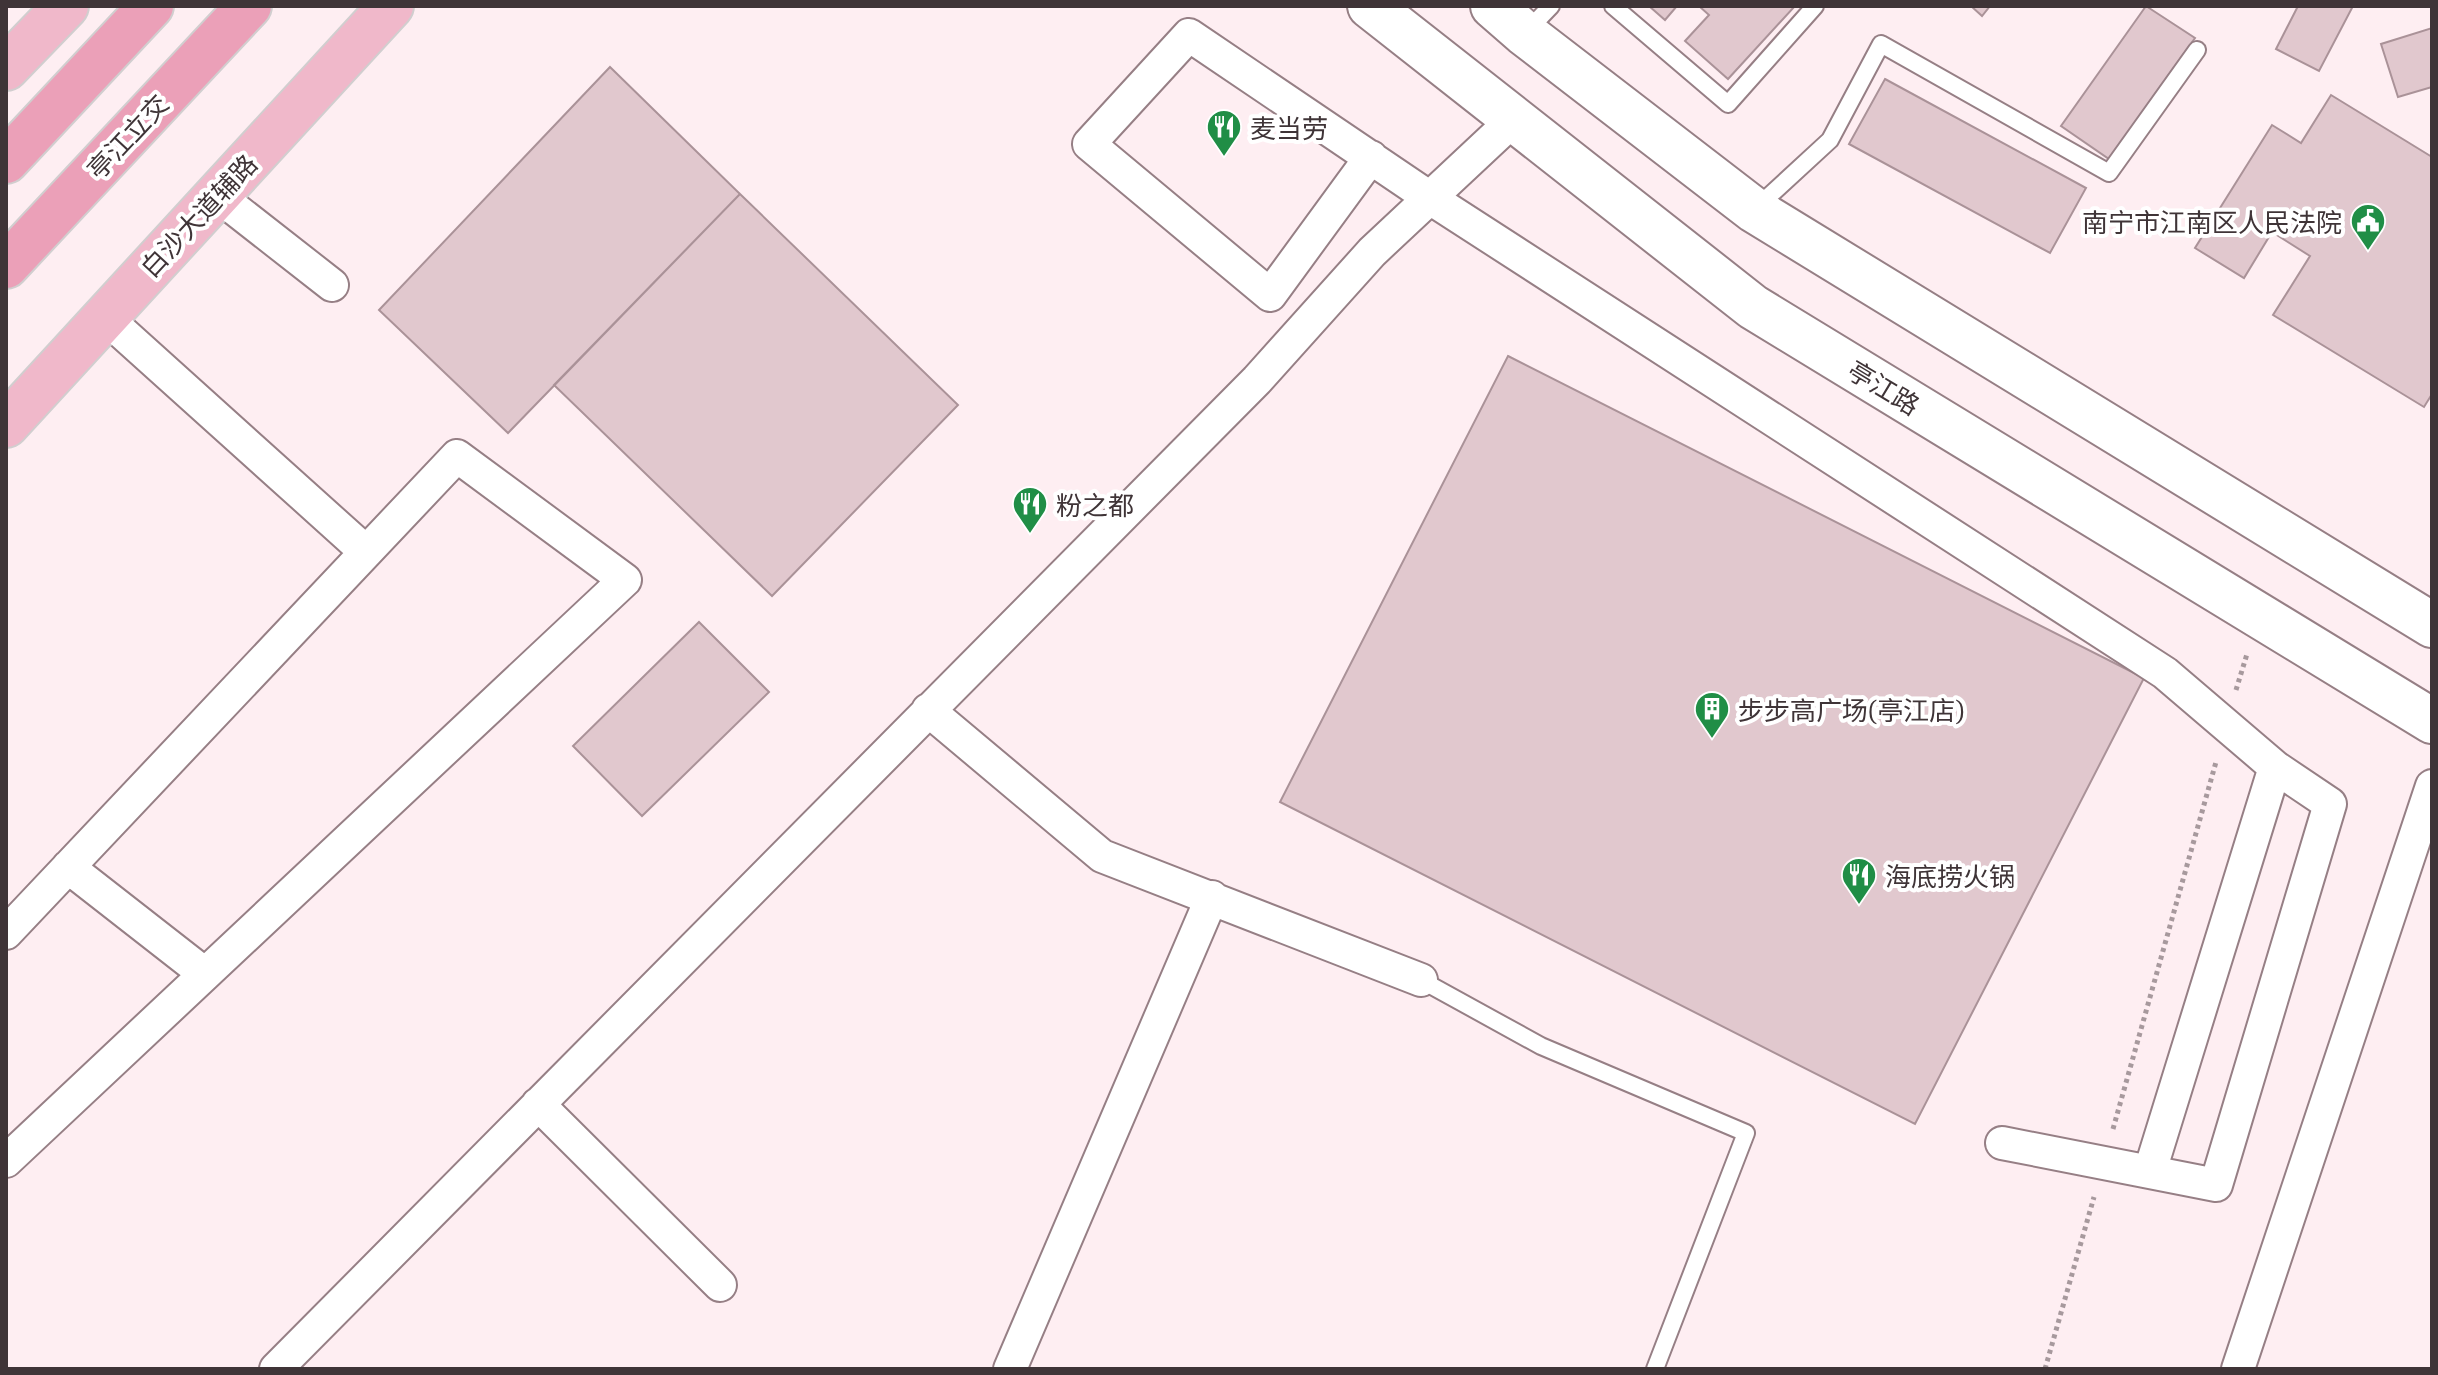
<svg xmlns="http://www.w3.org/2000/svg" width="2438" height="1375" font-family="'Exo 2','Noto Sans SC',sans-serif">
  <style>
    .building { fill: #e1c8ce; stroke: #aa9298; stroke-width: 2 }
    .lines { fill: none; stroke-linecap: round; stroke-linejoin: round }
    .service-casing { stroke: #967f85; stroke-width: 20 }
    .minor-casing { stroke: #967f85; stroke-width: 36 }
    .secondary-casing { stroke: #967f85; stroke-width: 48 }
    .primary-casing { stroke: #d1cecf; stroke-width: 48 }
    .trunk-casing { stroke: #d1cecf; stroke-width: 48 }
    .path { stroke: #a7999d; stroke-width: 5; stroke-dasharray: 4 4; stroke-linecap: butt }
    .service { stroke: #fff; stroke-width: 16 }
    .minor { stroke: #fff; stroke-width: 32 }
    .secondary { stroke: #fff; stroke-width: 44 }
    .primary { stroke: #f0b8ca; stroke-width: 44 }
    .trunk { stroke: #eba0b8; stroke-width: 44 }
    .labels { text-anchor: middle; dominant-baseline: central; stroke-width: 8; stroke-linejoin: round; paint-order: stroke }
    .poi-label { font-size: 26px; fill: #3f3437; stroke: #fff; text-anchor: start }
    .street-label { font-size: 26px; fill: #3f3437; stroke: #fff }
  </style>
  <rect width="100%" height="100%" fill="#feeef2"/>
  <path class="building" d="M 1649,6 L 1677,6 L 1665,20 Z
    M 1699,6 L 1795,6 L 1728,79 L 1685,41 L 1709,15 Z
    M 1971,6 L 1990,6 L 1982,16 Z
    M 2146,6 L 2195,38 L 2109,159 L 2061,126 Z
    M 2298,6 L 2353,6 L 2319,71 L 2276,49 Z
    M 2432,28 L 2432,87 L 2398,97 L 2381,44 Z
    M 610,67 L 740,194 L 508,433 L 379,310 Z
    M 1885,79 L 2086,188 L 2050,253 L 1849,144 Z
    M 2331,95 L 2432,157 L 2432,394 L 2424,407 L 2273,315 L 2310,256 L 2272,232 L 2244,278 L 2195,248 L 2272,125 L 2301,143 Z
    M 740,194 L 958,405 L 772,596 L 554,385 Z
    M 1508,356 L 2144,678 L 1915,1124 L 1280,802 Z
    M 699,622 L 769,692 L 642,816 L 573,746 Z"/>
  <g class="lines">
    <defs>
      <path id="service" d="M 1613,6 L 1728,104 L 1815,6
        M 1526,32 L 1551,6
        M 1755,209 L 1830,140 L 1881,44 L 2109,173 L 2197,50
        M 1421,980 L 1541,1046 L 1746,1133 L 1655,1369"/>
      <path id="minor" d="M 1371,157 L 1270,295 L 1089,144 L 1189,35 L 1430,198 L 2165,673 L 2275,767 L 2330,804 L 2216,1185 L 2002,1143
        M 217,195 L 332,285
        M 105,317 L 366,552
        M 928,710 L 1102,856 L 1421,980
        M 68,867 L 205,974
        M 6,933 L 457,456 L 625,580 L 6,1161
        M 538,1104 L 720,1285
        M 2150,1171 L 2275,767
        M 276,1369 L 1257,380 L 1372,252 L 1513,120
        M 1010,1369 L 1212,897
        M 2238,1369 L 2432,786"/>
      <path id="secondary" d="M 1370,6 L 1753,307 L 2432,721
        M 1493,6 L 1524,33 L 1754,210 L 2432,625"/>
      <path id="primary" d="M 6,68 L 66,6
        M 6,425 L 391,6"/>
      <path id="trunk" d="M 6,161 L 151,6
        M 6,266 L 249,6"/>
    </defs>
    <use href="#service" class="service-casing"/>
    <use href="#minor" class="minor-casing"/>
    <use href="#secondary" class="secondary-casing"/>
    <use href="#primary" class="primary-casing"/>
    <use href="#trunk" class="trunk-casing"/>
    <path class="path" d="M 2236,690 L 2247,654
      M 2113,1129 L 2216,762
      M 2045,1369 L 2094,1197"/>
    <use href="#service" class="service"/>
    <use href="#minor" class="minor"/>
    <use href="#secondary" class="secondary"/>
    <use href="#primary" class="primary"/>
    <use href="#trunk" class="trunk"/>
  </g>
  <defs>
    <symbol id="restaurant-pin" viewBox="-11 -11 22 30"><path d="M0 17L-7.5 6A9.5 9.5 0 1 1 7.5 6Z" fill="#208e46" stroke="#fff"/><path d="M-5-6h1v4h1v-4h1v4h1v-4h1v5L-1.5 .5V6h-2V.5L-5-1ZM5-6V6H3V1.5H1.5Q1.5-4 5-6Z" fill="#fff"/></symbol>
    <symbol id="civic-pin" viewBox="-11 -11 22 30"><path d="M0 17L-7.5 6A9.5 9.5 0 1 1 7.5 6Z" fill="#208e46" stroke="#fff"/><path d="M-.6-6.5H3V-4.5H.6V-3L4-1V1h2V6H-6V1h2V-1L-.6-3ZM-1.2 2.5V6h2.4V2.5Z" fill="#fff"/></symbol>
    <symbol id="building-pin" viewBox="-11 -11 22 30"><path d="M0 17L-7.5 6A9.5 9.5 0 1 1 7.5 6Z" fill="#208e46" stroke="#fff"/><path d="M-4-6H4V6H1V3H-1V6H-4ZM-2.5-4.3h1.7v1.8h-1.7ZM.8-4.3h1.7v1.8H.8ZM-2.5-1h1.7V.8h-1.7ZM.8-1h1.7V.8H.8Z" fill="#fff"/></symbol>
  </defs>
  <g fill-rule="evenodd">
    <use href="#restaurant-pin" x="1204" y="107" width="40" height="54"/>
    <use href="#civic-pin" x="2348" y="201" width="40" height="54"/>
    <use href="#restaurant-pin" x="1010" y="484" width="40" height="54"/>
    <use href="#building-pin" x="1692" y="689" width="40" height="54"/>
    <use href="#restaurant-pin" x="1839" y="855" width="40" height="54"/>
  </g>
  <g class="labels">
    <g class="poi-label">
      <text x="1250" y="127">麦当劳</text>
      <text x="2342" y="221" text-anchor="end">南宁市江南区人民法院</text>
      <text x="1056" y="504">粉之都</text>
      <text x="1738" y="709">步步高广场(亭江店)</text>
      <text x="1885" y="875">海底捞火锅</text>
    </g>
    <g class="street-label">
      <text transform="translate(127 136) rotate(-47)">亭江立交</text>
      <text transform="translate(198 215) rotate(-47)">白沙大道辅路</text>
      <text transform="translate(1884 387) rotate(31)">亭江路</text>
    </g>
  </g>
  <rect width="2438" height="1375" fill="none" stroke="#3f3437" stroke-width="16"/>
</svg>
